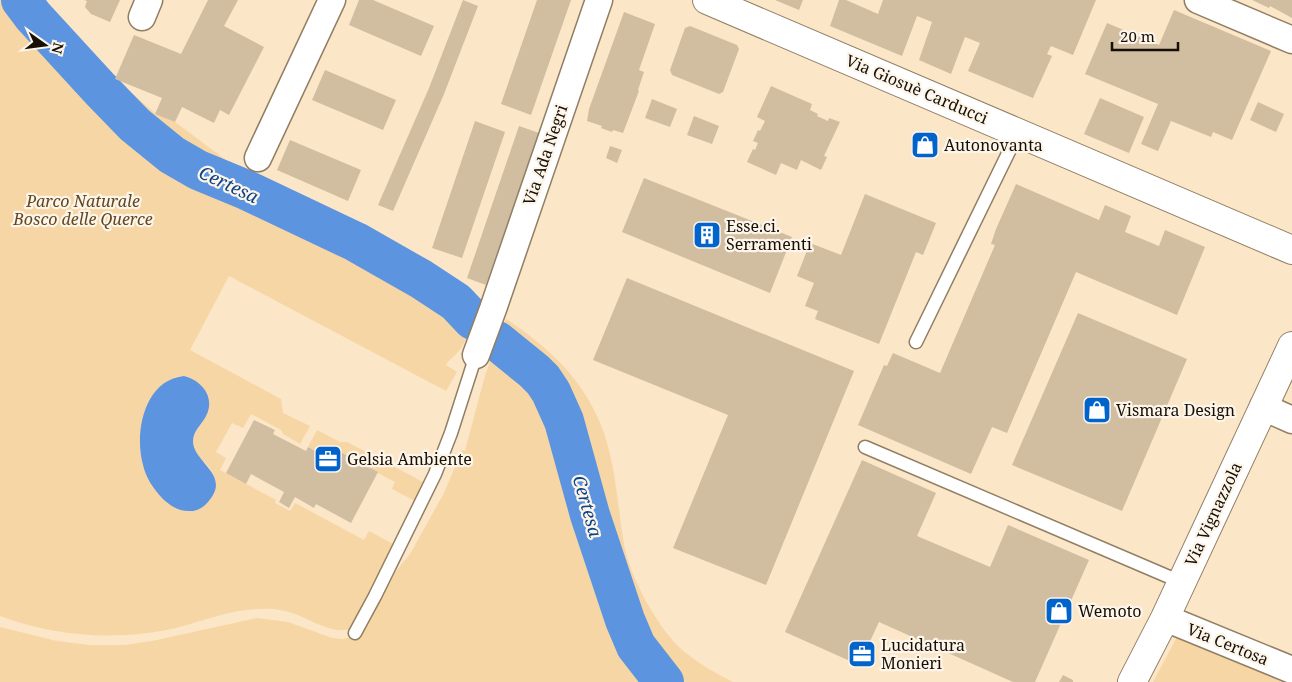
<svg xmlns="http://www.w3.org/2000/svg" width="1292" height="682" font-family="'Noto Serif',serif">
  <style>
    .green { fill: #f7d6a5; fill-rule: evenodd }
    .water { fill: #5c94e0 }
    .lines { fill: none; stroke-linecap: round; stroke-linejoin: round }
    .river { stroke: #5c94e0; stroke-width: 40 }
    .building { fill: #d1bda0 }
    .service-casing { stroke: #917e63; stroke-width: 15 }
    .minor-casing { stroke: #917e63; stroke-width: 29 }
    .tertiary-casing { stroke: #917e63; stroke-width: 30 }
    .service { stroke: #fff; stroke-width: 12 }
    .minor { stroke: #fff; stroke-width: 26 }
    .tertiary { stroke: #fff; stroke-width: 28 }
    .labels { text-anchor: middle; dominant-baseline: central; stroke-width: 4.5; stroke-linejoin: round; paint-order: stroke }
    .street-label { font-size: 16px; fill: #160f05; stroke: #fdf5e9 }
    .poi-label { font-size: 16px; fill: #160f05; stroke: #fdf5e9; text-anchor: start }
    .park-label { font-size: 16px; font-style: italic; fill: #5f4720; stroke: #fdf5e9 }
    .water-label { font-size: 18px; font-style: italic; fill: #0a4388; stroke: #fdf5e9 }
  </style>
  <rect width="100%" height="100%" fill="#fbe6c8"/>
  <path class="green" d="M 0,0 L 5,0 L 62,73 L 117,129 L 150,160 L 166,171 L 180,180 L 236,202 L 286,225 L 397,277 L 433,300 L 449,317 L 469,331 C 466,339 463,347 457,353 C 453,358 449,359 446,365 L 457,372 L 446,391 L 229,276 L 190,350 L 281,399 L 283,413 L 310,426 L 300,444 L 283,434 L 281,430 L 251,414 L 243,428 L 232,423 L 216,452 L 226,458 L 220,470 L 276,500 L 275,503 L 290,511 L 295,503 L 364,540 L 369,531 L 395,545 L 353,628 C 334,636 312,620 295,614 C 284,610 273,608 261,609 C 233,609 204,621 176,628 C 119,641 55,637 0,616 ZM 184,376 L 192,378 L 209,407 C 205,420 193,428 193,442 C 193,456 205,460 211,470 C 222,489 208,507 190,512 L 149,480 L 143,466 L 140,451 L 175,377 Z
    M 115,79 L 155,113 L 175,122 L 234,166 L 265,180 C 236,171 195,161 171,144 C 148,128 132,101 115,79 Z
    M 506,319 C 547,346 582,378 601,425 C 616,463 617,504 624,544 C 630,577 655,623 679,647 C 694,661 715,673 733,682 L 685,682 L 669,669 L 641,630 L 616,561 L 587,462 L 562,392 L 542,362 L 501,330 Z
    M 492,355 L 522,380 L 543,412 L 551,429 L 623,643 L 632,663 L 645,682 L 0,682 L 0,627 L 57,641 L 89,645 L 125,645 L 152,641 L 257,618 L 288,622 L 332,638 L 342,639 L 356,637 L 363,632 L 392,576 L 410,554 L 444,493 L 462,450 L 465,451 L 484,379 Z
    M 317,430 L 340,442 L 347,442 L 425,483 L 415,501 L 392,489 L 395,482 L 340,453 L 335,462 L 308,447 Z
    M 1178,635 L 1292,682 L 1153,682 Z"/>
  <path class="water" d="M 184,376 C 201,380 216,397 206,416 C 201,426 193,430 193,442 C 194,463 232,475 208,502 C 203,508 196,512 188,511 C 178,511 169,505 162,498 C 153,488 146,478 143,465 C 134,433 144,380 184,376 Z"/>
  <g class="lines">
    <path class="river" d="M 21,0 L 33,16 L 100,89 L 135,125 L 172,155 L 198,170 L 244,189 L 356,242 L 421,279 L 456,302 L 473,320
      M 497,341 L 534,371 L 543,380 L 551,392 L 564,421 L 590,515 L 625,620 L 636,646 L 664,682"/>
  </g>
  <path class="building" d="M 84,0 L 120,0 L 110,22 L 91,14 L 85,7 L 87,1 Z
    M 208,0 L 238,0 L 224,26 L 264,47 L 229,115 L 220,110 L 214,123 L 182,107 L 175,122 L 155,114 L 162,98 L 115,79 L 134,35 L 181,54 Z
    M 359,0 L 373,0 L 434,26 L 421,56 L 349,25 Z
    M 463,0 L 478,6 L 444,94 L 393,211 L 378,205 L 429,88 Z
    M 537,0 L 571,0 L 531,115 L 501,104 Z
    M 775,0 L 803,0 L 799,10 Z
    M 839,0 L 846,0 L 878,14 L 883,0 L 1096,0 L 1073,55 L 1051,46 L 1047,54 L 1052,56 L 1033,98 L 968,71 L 980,43 L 965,37 L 951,74 L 919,60 L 932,22 L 917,16 L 902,56 L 830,26 Z
    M 1252,0 L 1292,0 L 1292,18 L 1270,6 L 1269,8 Z
    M 1174,10 L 1271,51 L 1232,140 L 1213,132 L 1211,137 L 1171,121 L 1158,151 L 1141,144 L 1158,104 L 1085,74 L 1107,23 L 1159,45 Z
    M 624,12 L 655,24 L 639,70 L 644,72 L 638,90 L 639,91 L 623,133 L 613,130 L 612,132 L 601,128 L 602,126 L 587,121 L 589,109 Z
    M 690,26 L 737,45 L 739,49 L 723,92 L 719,94 L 672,75 L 670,70 L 685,28 Z
    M 325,70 L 396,100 L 383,130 L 312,100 Z
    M 771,86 L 812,104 L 810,110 L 818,114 L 817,116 L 828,121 L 829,118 L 840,122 L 824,156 L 827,157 L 821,170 L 801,160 L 797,170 L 781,163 L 776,175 L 747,162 L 753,149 L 755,150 L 758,143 L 753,141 L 758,130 L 760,131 L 765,121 L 757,117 Z
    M 1100,98 L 1144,117 L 1129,153 L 1084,134 Z
    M 652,99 L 677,109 L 670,127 L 645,118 Z
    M 1258,102 L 1284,114 L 1276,132 L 1250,120 Z
    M 694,116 L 719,126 L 712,144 L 687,135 Z
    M 475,121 L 505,132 L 462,258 L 432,248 Z
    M 519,126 L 539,133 L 486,285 L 467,278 Z
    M 290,140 L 361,170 L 348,201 L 277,170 Z
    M 610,146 L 622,150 L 617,163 L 606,158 Z
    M 644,178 L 792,237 L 770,293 L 622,232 Z
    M 1016,184 L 1099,220 L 1105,205 L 1131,216 L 1125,232 L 1159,246 L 1165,230 L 1205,247 L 1177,315 L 1076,272 L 1007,433 L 992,427 L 971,474 L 858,425 L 884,365 L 887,366 L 893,353 L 940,373 L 995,245 L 991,244 L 996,229 Z
    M 865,194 L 936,223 L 923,255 L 916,252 L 879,344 L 815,319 L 818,311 L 805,306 L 814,283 L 797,276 L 810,243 L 841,255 Z
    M 627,278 L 854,371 L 766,585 L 673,548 L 728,415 L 593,360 Z
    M 1078,313 L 1187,359 L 1122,511 L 1012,465 Z
    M 254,420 L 275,430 L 273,434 L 306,451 L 308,447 L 335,462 L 340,452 L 378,472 L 351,523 L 316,504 L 314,508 L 295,497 L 289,508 L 279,502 L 284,492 L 251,474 L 246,484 L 226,473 Z
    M 862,460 L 936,493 L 917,536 L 990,567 L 1008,525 L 1089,560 L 1035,682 L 1013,682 L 879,622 L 859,665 L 785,632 Z
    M 1063,675 L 1073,680 L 1073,682 L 1059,682 Z"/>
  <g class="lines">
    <defs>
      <path id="service" d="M 916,342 L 1018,133
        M 865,447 L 1181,582
        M 355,633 L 375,596 L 435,474 L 451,433 L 476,355"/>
      <path id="minor" d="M 1198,0 L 1292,40
        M 142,17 L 149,0
        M 258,158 L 332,0
        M 476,355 L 493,309 L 599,0
        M 1263,407 L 1292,420
        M 1165,618 L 1292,670"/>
      <path id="tertiary" d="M 707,0 L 1292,250
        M 1132,682 L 1165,618 L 1292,346"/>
    </defs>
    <use href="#service" class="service-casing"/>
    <use href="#minor" class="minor-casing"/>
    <use href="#tertiary" class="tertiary-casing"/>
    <use href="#service" class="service"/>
    <use href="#minor" class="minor"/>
    <use href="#tertiary" class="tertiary"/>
  </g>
  <defs>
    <symbol id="shop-square" viewBox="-11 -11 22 22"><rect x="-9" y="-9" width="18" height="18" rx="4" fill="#0163cc" stroke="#fdf5e9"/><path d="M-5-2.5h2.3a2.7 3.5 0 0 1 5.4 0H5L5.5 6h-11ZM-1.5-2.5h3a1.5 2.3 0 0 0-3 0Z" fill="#fff"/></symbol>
    <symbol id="building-square" viewBox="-11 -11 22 22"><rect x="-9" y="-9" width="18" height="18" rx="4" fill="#0163cc" stroke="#fdf5e9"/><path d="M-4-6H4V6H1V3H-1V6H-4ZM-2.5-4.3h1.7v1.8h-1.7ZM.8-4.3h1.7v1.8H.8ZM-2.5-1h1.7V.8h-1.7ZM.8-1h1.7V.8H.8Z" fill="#fff"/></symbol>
    <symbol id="office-square" viewBox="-11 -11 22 22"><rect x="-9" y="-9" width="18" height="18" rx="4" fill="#0163cc" stroke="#fdf5e9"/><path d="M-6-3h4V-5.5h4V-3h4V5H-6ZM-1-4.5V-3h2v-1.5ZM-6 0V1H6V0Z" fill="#fff"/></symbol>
  </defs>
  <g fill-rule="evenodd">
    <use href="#shop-square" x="909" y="129" width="32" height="32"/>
    <use href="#building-square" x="691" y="219" width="32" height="32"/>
    <use href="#shop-square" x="1081" y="394" width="32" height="32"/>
    <use href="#office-square" x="312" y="443" width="32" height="32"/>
    <use href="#shop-square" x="1043" y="595" width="32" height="32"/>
    <use href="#office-square" x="846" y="638" width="32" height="32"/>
  </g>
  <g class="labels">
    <g class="street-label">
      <text transform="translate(917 89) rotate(23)">Via Giosuè Carducci</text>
      <text transform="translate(545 155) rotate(-71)">Via Ada Negri</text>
      <text transform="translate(1213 514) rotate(-65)">Via Vignazzola</text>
      <text transform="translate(1228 644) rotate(22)">Via Certosa</text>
    </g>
    <g class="poi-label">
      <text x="944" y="145">Autonovanta</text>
      <text x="726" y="226">Esse.ci.<tspan x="726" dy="18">Serramenti</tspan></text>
      <text x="1116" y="410">Vismara Design</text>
      <text x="347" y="459">Gelsia Ambiente</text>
      <text x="1078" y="611">Wemoto</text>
      <text x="881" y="645">Lucidatura<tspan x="881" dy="18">Monieri</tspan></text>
    </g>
    <g class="park-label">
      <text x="83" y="201">Parco Naturale<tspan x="83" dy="18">Bosco delle Querce</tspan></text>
    </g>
    <g class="water-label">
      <text transform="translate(229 184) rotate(25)">Certesa</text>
      <text transform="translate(588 506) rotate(74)">Certesa</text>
    </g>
  </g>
  <g transform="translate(45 45) rotate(104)" stroke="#fdf5e9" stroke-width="4" paint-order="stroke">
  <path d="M0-4L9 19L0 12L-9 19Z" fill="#160f05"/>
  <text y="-8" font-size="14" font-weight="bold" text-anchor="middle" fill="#160f05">N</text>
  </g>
  <path d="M1112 42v8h66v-8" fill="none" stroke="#160f05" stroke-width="2.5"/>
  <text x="1120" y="42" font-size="15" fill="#160f05" stroke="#fdf5e9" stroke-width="4" paint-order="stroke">20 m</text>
</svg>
